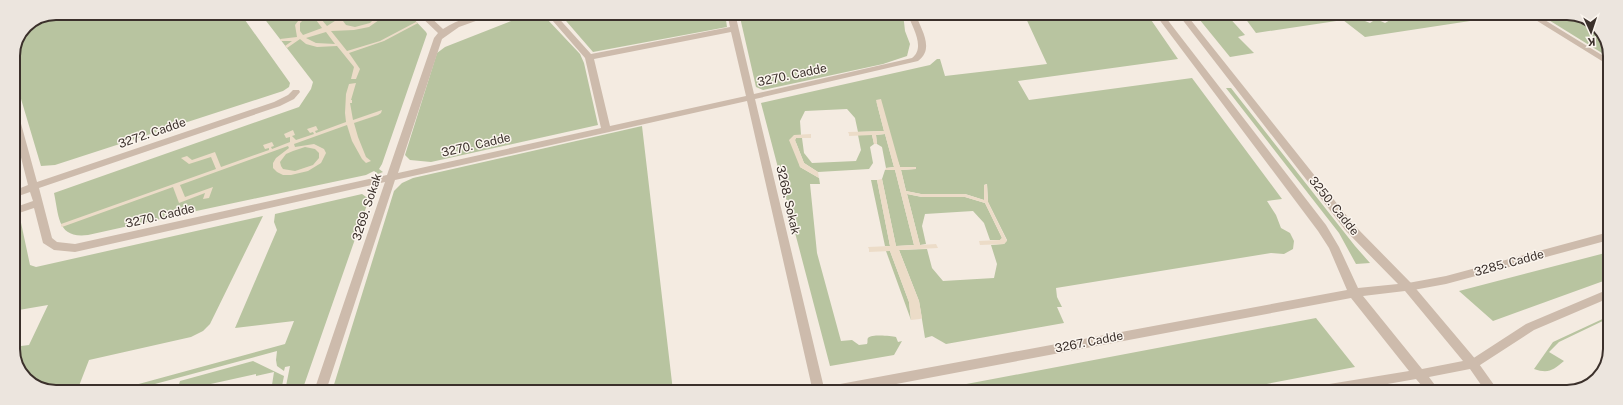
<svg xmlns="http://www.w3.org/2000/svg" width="1623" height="405" font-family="'Public Sans',sans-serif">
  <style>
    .green { fill: #b8c4a0 }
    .plaza { fill: #ecdcc8; fill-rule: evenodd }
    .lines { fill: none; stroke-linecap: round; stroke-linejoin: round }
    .minor { fill: #cdbbac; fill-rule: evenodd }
    .tertiary { fill: #cdbbac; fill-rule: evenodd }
    .labels { text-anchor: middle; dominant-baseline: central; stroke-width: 3; stroke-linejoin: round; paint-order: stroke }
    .street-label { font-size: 12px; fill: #3b302b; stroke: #fbf5ee }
    .rim { fill: none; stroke: #3b302b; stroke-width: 2 }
  </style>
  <rect width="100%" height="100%" fill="#f4ebe1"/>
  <path class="green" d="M 57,13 L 240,13 L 290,83 L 289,87 L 283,91 L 55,165 L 41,166 L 13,72 L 13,56 L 26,26 Z
    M 260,13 L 408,13 L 426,32 L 427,34 L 382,164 L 379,169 L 383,172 L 378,174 L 374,171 L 366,175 L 201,210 L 88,235 C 57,239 59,216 54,193 L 299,107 L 311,89 L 313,82 Z
    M 725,13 L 727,27 L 593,52 L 560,14 Z
    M 739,13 L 903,13 L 905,31 L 910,44 L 907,56 L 883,64 L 763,90 L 756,87 Z
    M 1024,14 L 1147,14 L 1178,59 L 1018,81 L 1029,100 L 1192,78 L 1282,199 L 1267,201 L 1276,215 L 1281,228 L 1290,233 L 1294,241 L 1293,249 L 1284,254 L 1271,253 L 1056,288 L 1057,297 L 1062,307 L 1057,307 L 1064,323 L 946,344 L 932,336 L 925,338 L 919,301 L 899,250 L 927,249 L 932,268 L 943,281 L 994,278 L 997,264 L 991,245 L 1004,244 L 1007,240 L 988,202 L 987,184 L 984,185 L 984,200 L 965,194 L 921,194 L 906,191 L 901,170 L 916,169 L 915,167 L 900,167 L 876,100 L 884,131 L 858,132 L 855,118 L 847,109 L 805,111 L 800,121 L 801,135 L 794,135 L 800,167 L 819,178 L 820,184 L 810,184 L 817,253 L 841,341 L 852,340 L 859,345 L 867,344 C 868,342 867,339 868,338 C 872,334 891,336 896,337 L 898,342 L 902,341 L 894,355 L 830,366 L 761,103 L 930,65 L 937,59 L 940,59 L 945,76 L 1047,64 Z
    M 1195,14 L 1226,14 L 1245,35 L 1238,37 L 1254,53 L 1230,57 Z
    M 1242,14 L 1348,14 L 1370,23 L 1376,19 L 1385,23 L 1400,14 L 1516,14 L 1365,37 L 1343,20 L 1256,33 Z
    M 1539,14 L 1575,14 L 1599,28 L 1610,51 L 1610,58 Z
    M 535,16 L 547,19 L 580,54 L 584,63 L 598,125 L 431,162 L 410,160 L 405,155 L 437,53 L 445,47 L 511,21 Z
    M 1226,88 L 1231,88 L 1355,246 L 1370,263 L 1356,264 L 1339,233 Z
    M 642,126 L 673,391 L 332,391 L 394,191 L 402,183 L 413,178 Z
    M 885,134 L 894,167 L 886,168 L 882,147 L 877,144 L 876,135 Z
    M 858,135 L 872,135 L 874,144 L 870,147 L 873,163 L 869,169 L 818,172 L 804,163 L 795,140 L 796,138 L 802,138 L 804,153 L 812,163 L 856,161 L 861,150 Z
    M 885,170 L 895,170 L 914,245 L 896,246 L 882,179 Z
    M 871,180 L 877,180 L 890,246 L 885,246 Z
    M 362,194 L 369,199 L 302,391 L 285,391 L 290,366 L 285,367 L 284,371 L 277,366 L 276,360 L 277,351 L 129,391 L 113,391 L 285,344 L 294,321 L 235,328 L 277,230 L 274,222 L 275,214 Z
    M 907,194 L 922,197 L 965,197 L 985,203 L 1002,238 L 1000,240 L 990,240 L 984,223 L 973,211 L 925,214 L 922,226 L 926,244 L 920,245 Z
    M 263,216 L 210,324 L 203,331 L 191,337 L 89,360 L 77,391 L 48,391 L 24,377 L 13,354 L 13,347 L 29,345 L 48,305 L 13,311 L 13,221 L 20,218 L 30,265 L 36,267 Z
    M 886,251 L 890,251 L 909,302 L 911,320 Z
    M 1609,252 L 1609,279 L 1493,321 L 1459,291 Z
    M 1609,316 L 1609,318 L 1559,342 L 1549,352 L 1564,361 C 1553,370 1549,374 1534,369 L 1553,342 Z
    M 1316,318 L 1355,367 L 1225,392 L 924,392 Z
    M 253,361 L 284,376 L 281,391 L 272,391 L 272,388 L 270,388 L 270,385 L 272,385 L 274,372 L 256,376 L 256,374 L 197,387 L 196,389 L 177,391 L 180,381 Z"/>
  <path class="plaza" d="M 304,13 L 310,13 L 300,23 L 300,31 L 303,35 L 322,28 L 311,13 L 316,13 L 327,26 L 346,14 L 353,13 L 348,16 L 343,21 L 346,25 L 355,27 L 370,23 L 375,18 L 374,13 L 380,13 L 379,20 L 369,27 L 354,30 L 331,31 L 347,51 L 380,41 L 416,22 L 418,23 L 384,41 L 349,53 L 360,69 L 356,79 L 351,79 L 354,67 L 337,46 L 317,47 L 306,44 L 300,39 L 287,48 L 285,46 L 292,41 L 281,41 L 280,39 L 297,37 L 295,25 ZM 326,32 L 335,44 L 316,43 L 306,38 Z
    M 356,83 L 351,100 L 352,100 L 352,103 L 350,103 L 353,120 L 382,110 L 381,113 L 378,115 L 354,123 L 358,137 L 366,157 L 371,161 L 366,163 L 362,159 L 352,141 L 347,125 L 294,144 L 295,147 L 314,144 L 324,149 L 326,153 L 321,163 L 308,171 L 291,175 L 283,175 L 277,172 L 273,168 L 273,163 L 276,158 L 289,148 L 288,146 L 180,185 L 185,197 L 213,187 L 209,198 L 203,199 L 205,193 L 179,203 L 173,187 L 62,227 L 61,226 L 61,224 L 216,169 L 211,157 L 189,164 L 181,158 L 187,156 L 192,160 L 215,152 L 221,167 L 269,150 L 269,148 L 265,149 L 263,145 L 272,142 L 274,146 L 271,147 L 272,149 L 290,142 L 290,137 L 286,138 L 284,134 L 293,130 L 295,135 L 292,136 L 296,140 L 314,134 L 313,132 L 310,133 L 307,129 L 316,126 L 318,130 L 315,131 L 316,133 L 346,122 L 345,113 L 346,94 L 349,84 ZM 305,147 L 315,149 L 319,153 L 319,158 L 313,165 L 295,171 L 283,169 L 281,166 L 280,162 L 286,154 L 293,151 Z
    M 881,99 L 900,167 L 916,167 L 916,169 L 901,170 L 906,191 L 921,194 L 965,194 L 984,200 L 984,185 L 987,184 L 988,202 L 1007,241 L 1004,244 L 980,245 L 979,241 L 1000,240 L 1002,238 L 985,203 L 965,197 L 922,197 L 907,194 L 920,245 L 936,244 L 938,248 L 899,250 L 919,301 L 922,318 L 920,319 L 911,320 L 909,302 L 890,251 L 869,252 L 869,249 L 868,247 L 890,246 L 877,180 L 882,179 L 896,246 L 914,245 L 895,170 L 885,170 L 886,168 L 894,167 L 885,134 L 876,135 L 877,144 L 874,144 L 872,135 L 849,136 L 849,134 L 848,132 L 884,131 L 876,100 Z
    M 811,134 L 811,138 L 796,138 L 795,140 L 804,163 L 818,172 L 819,178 L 800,167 L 789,140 L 794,135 Z"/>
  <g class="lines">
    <path class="minor" d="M 417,13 L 426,13 L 443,29 C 458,19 479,13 498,13 L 459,27 L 442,39 L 398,173 L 601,128 L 585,58 L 546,13 L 554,13 L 591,54 L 730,27 L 727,13 L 735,13 L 754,94 L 912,58 C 926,48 912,26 907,13 L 915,13 C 921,29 935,49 918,61 L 755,99 L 825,392 L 813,392 L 747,101 L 395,180 L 326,391 L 314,391 L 385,182 L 75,252 L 54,250 L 43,243 L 34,208 L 13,215 L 13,208 L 33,201 L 30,192 L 13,198 L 13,191 L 28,185 L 13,126 L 13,106 L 17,109 L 37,182 L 274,102 L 288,95 L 293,90 L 299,90 L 300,92 L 294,99 L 280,106 L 39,188 L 52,238 L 57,242 L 75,244 L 387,175 L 434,38 L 438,33 ZM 731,32 L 746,96 L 610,126 L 594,59 Z
      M 1526,14 L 1535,14 L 1610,60 L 1610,66 Z
      M 1609,232 L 1609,240 L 1446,284 L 1408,291 L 1404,290 L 1402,287 L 1404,284 L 1408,283 L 1446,276 Z
      M 1609,289 L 1609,298 L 1534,330 L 1477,367 L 1473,369 L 1469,367 L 1467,364 L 1469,361 L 1526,324 Z"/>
    <path class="tertiary" d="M 1155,14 L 1163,14 L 1326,225 L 1339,247 L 1358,288 L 1398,284 L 1346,231 L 1178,14 L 1186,14 L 1354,225 L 1412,284 L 1477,361 L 1499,392 L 1486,392 L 1470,369 L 1429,377 L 1440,392 L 1427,392 L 1416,379 L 1342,392 L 1305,392 L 1307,388 L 1311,387 L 1409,371 L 1351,298 L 854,392 L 818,392 L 820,388 L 824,387 L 1347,290 L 1329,248 L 1318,231 ZM 1405,291 L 1463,361 L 1422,369 L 1363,296 Z"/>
  </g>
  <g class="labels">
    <g class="street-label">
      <text transform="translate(792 75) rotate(-12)">3270. Cadde</text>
      <text transform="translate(152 133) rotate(-19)">3272. Cadde</text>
      <text transform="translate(476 145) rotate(-13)">3270. Cadde</text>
      <text transform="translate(788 200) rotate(77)">3268. Sokak</text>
      <text transform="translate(1334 206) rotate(51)">3250. Cadde</text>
      <text transform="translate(367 207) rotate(-72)">3269. Sokak</text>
      <text transform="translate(160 216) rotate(-13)">3270. Cadde</text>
      <text transform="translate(1509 263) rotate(-15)">3285. Cadde</text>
      <text transform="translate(1089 342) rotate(-11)">3267. Cadde</text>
    </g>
  </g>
  <path d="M0 0H1623V405H0ZM56 20H1567A36 36 0 0 1 1603 56V349A36 36 0 0 1 1567 385H56A36 36 0 0 1 20 349V56A36 36 0 0 1 56 20Z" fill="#ece5de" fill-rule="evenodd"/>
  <path class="rim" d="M56 20H1567A36 36 0 0 1 1603 56V349A36 36 0 0 1 1567 385H56A36 36 0 0 1 20 349V56A36 36 0 0 1 56 20Z"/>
  <g transform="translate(1591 32) rotate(177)" stroke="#fbf5ee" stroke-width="3" paint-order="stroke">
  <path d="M0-3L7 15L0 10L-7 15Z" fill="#3b302b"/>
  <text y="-6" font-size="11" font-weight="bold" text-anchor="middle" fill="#3b302b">K</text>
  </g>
</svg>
